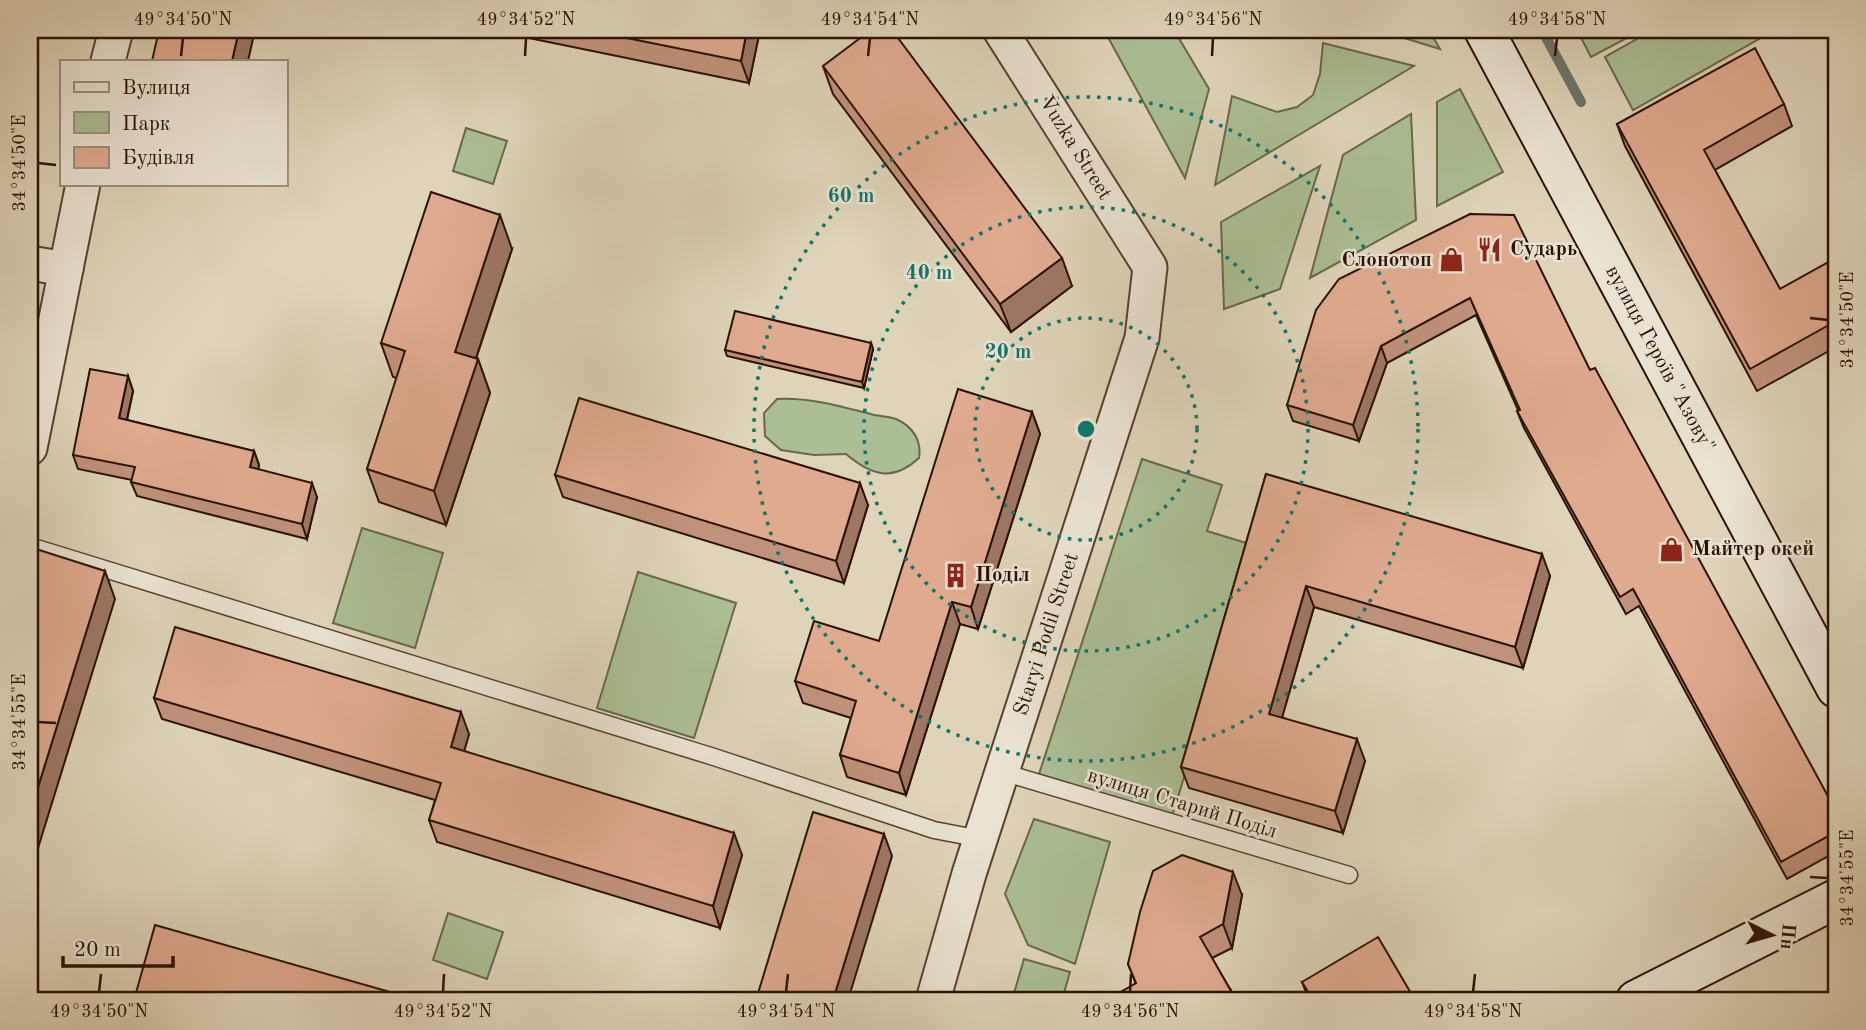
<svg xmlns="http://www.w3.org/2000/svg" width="1866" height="1030" font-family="'Old Standard TT',serif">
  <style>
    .green { fill: #abbe94; stroke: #6a684a; stroke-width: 2 }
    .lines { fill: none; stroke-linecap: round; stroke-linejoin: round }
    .stream { stroke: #6a756d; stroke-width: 10 }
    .lane-casing { stroke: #57422f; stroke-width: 19 }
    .street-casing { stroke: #57422f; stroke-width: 37 }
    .secondary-casing { stroke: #2a1101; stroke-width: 42 }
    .lane { stroke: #eae3d2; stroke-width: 16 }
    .street { stroke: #eae3d2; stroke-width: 33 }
    .secondary { stroke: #eae3d2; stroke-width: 38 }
    .wall { fill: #c1927b; stroke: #2a1101; stroke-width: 2 }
    .shaded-wall { fill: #9d7764; stroke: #2a1101; stroke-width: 2 }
    .building { fill: #e0aa8f; stroke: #2a1101; stroke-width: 2 }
    .ticks { fill: none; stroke: #2a1101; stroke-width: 2.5 }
    .ring { fill: none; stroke: #0f766e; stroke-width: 3.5; stroke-dasharray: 3.5 7 }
    .labels { text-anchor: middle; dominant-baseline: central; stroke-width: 5; stroke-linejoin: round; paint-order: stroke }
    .street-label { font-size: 21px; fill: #2a1101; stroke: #eae3d2 }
    .poi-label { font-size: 21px; font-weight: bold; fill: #2a1101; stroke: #eae3d2; text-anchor: start }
    .centre { fill: #0f766e; stroke: #eae3d2; stroke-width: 3.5 }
    .ring-label { font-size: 21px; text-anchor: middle; font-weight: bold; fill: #0f766e; stroke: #eae3d2; stroke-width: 5; stroke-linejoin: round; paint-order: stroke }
    .neatline { fill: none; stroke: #2a1101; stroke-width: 2.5 }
    .ticks-label { font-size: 18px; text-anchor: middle; fill: #2a1101 }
  </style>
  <rect width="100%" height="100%" fill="#dfd4b9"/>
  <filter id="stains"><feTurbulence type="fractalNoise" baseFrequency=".00286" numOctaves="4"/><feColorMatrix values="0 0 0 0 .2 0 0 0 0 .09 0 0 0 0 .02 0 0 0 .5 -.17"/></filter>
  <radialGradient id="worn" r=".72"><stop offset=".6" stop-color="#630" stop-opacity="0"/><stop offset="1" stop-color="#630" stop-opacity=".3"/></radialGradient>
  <path class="green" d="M 1104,30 L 1174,30 L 1209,89 L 1185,178 Z
    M 1378,30 L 1429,30 L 1440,49 Z
    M 1577,30 L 1642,30 L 1591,57 Z
    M 1653,30 L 1775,30 L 1633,110 L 1605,57 Z
    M 1323,43 L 1414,66 L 1215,185 L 1232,96 L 1277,112 L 1297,107 L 1313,95 L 1320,74 Z
    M 1460,89 L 1503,172 L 1437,206 L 1437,102 Z
    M 1411,114 L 1416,220 L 1310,278 L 1343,155 Z
    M 466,128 L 507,141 L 493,184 L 453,171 Z
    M 1320,166 L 1280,289 L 1224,309 L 1221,222 Z
    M 777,399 C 810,397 843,407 874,415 C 881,416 889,417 896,419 C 912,426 922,440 919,458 C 893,482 872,476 846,454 L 814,455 L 781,450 L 765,436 L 764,413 Z
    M 1142,459 L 1222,485 L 1207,531 L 1256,546 L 1172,816 L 1039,774 Z
    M 362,528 L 443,553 L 415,648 L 333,623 Z
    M 638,572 L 736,603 L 694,738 L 597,708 Z
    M 1034,819 L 1110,842 L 1075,964 L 1028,945 L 1005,894 Z
    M 448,913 L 503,932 L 487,979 L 433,960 Z
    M 1024,959 L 1070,972 L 1062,1000 L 1012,1000 Z"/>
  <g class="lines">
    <path class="stream" d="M 1542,30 L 1581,102"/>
    <defs>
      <path id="lane" d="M 30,546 L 714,757 L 934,830 L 981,839
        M 1002,772 L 1349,875"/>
      <g id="street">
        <path d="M 108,61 L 116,30"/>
        <path d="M 30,263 L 66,269"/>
        <path d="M 30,448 L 83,184"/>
        <path id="s1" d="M 933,1000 L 969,874 L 1142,338 L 1150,267 L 1000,30"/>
      </g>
      <g id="secondary">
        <path id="s2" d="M 1484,30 L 1836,688"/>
        <path d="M 1636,1000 L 1836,899"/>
      </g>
    </defs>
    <use href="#lane" class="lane-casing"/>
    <use href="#street" class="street-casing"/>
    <use href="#secondary" class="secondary-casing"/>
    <use href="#lane" class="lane"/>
    <use href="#street" class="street"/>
    <use href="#secondary" class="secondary"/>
  </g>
  <path class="wall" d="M 490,30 L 760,30 L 749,83 Z
    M 823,66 L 1072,286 L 1011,332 L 833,94 Z
    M 1784,104 L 1792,126 L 1715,170 L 1780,289 L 1836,258 L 1836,347 L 1757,391 L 1625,146 L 1617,124 Z
    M 1470,214 L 1590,370 L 1836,811 L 1836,852 L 1787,879 L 1639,606 L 1626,614 L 1524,428 L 1517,411 L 1518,410 L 1476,315 L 1387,363 L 1359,441 L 1293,421 L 1287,405 Z
    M 512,249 L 476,359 L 478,359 L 490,393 L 446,525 L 379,502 L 367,469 L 397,378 L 393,377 L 381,343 Z
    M 871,343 L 873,349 L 864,388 L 727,356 L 725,350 Z
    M 128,376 L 133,391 L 127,420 L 254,451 L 259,465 L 258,469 L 317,497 L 307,539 L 137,496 L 131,482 L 132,480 L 78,469 L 73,455 Z
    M 1032,412 L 1040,434 L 978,629 L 960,624 L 906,795 L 847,777 L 840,755 L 851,718 L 803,703 L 795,681 L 879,641 Z
    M 1266,474 L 1550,576 L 1523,668 L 1314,607 L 1282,717 L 1365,761 L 1343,833 L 1189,788 L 1181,767 Z
    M 555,475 L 868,505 L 844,583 L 563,497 Z
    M 154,698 L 469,734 L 464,751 L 742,855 L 720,928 L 437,842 L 429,820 L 435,800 L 162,719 Z
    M 1242,895 L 1232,948 L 1212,958 L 1231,991 L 1234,1000 L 1115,1000 L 1136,984 L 1128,964 Z
    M 1302,982 L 1415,1000 L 1309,1000 Z"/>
  <path class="shaded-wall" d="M 239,30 L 255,30 L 248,61 L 232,61 Z
    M 747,30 L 760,30 L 749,83 L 741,61 Z
    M 30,171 L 33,180 L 30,202 Z
    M 500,215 L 512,249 L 467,385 L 455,352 Z
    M 1062,258 L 1072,286 L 1011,332 L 1000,304 Z
    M 871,343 L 873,349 L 864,388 L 862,382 Z
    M 1381,346 L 1387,363 L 1359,441 L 1353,425 Z
    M 478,359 L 490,393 L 446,525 L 434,491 Z
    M 128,376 L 133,391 L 124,432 L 119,418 Z
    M 1032,412 L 1040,434 L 978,629 L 971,607 Z
    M 254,451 L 259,465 L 255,481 L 250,467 Z
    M 312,483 L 317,497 L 307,539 L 302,524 Z
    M 860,483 L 868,505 L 844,583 L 836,561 Z
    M 1542,554 L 1550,576 L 1523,668 L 1515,647 Z
    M 105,571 L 115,599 L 30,874 L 30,813 Z
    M 1306,586 L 1314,607 L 1277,735 L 1269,714 Z
    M 952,602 L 960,624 L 906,795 L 899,773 Z
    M 461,712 L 469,734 L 459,769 L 451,747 Z
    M 1357,739 L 1365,761 L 1343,833 L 1335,811 Z
    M 734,833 L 742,855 L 720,928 L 713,906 Z
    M 884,834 L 892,856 L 848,1000 L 833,1000 Z
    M 1233,872 L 1242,895 L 1232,948 L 1223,924 Z
    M 1231,991 L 1234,1000 L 1229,1000 Z"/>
  <path class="building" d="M 159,30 L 239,30 L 232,61 L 152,61 Z
    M 587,30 L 747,30 L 741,61 Z
    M 871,30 L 892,30 L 1062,258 L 1000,304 L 823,66 Z
    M 1755,48 L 1784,104 L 1704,150 L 1780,289 L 1836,258 L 1836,321 L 1750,369 L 1617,124 Z
    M 431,192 L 500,215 L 455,352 L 478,359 L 434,491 L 367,469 L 405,351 L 381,343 Z
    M 1470,214 L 1514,215 L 1590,370 L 1595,368 L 1836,811 L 1836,832 L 1781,862 L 1633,589 L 1620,597 L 1517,411 L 1520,410 L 1470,298 L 1381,346 L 1353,425 L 1287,405 L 1316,310 L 1339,279 Z
    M 735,311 L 871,343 L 862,382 L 725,350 Z
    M 90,369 L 128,376 L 119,418 L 254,451 L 250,467 L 312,483 L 302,524 L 131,482 L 135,467 L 73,455 Z
    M 958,389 L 1032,412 L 971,607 L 952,602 L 899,773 L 840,755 L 856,701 L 795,681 L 814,621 L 879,641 Z
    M 579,398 L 860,483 L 836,561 L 555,475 Z
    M 1266,474 L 1542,554 L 1515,647 L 1306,586 L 1269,714 L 1357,739 L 1335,811 L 1181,767 Z
    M 36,549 L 105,571 L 30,813 L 30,569 Z
    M 175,627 L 461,712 L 451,747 L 734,833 L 713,906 L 429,820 L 441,783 L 154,698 Z
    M 813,812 L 884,834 L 833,1000 L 756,1000 Z
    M 1182,855 L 1233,872 L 1223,924 L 1200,937 L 1231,991 L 1229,1000 L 1116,1000 L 1114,996 L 1136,983 L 1128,964 L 1140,912 L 1153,871 Z
    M 155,925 L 418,1000 L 134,1000 Z
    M 1378,937 L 1415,1000 L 1313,1000 L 1302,982 Z"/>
  <path class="ticks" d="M 181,56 L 183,38M 525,56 L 526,38M 868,56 L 870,38M 1212,56 L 1213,38M 1555,56 L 1557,38M 38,163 L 56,165M 1810,318 L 1828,320M 38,722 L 56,723M 1810,877 L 1828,878M 99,992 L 101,974M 443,992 L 444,974M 786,992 L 788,974M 1130,992 L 1131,974M 1473,992 L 1475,974"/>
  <g class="ring">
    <circle cx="1086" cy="429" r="111"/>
    <circle cx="1086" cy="429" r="222"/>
    <circle cx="1086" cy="429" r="332"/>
  </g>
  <defs>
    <symbol id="restaurant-bare" viewBox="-9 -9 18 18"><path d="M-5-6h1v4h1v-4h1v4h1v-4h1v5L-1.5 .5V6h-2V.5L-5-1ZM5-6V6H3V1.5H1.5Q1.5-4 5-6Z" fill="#8f2418" stroke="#eae3d2" stroke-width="2.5" paint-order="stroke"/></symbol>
    <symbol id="shop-bare" viewBox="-9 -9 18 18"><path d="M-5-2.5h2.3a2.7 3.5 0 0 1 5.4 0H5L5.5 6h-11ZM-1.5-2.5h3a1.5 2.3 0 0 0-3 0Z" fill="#8f2418" stroke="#eae3d2" stroke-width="2.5" paint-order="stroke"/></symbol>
    <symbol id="building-bare" viewBox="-9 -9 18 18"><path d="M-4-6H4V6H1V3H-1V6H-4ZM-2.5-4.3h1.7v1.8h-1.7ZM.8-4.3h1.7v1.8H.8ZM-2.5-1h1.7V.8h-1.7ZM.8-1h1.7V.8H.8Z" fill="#8f2418" stroke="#eae3d2" stroke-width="2.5" paint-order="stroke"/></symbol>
  </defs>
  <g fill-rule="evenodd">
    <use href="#restaurant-bare" x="1472" y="232" width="35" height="35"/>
    <use href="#shop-bare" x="1434" y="242" width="35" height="35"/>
    <use href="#shop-bare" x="1654" y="532" width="35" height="35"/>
    <use href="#building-bare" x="938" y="558" width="35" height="35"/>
  </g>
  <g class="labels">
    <g class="street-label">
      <text transform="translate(1075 148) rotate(58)">Vuzka Street</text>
      <text stroke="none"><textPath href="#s2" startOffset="373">вулиця Героїв "Азову"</textPath></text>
      <text stroke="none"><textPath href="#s1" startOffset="383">Staryi Podil Street</textPath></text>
      <text transform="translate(1182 804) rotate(17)">вулиця Старий Поділ</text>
    </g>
    <g class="poi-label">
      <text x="1510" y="249">Сударь</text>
      <text x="1432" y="260" text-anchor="end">Слонотоп</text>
      <text x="1692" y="549">Майтер окей</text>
      <text x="975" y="575">Поділ</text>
    </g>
  </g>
  <circle cx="1086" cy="429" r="10" class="centre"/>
  <g class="ring-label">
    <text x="851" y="202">60 m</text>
    <text x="929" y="279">40 m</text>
    <text x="1008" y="358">20 m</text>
  </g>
  <rect width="1866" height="1030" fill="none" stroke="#dfd4b9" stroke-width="77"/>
  <rect x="60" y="60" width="228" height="126" fill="#eae3d2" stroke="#9d8f7e" stroke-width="2"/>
  <rect x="74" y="82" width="35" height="10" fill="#eae3d2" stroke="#9d8f7e" stroke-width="2"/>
  <text x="122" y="94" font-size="21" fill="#2a1101">Вулиця</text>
  <rect x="74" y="112" width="35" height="21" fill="#abbe94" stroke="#9d8f7e" stroke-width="2"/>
  <text x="122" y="130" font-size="21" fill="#2a1101">Парк</text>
  <rect x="74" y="147" width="35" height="21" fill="#e0aa8f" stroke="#9d8f7e" stroke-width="2"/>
  <text x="122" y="164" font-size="21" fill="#2a1101">Будівля</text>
  <g transform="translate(1772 935) rotate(95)" stroke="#eae3d2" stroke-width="5" paint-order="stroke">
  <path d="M0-5L12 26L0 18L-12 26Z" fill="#2a1101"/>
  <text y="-10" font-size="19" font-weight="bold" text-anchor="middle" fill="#2a1101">Пн</text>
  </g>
  <path d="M63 956v10h110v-10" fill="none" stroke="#2a1101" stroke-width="3.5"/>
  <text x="74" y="956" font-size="21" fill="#2a1101" stroke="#eae3d2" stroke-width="5" paint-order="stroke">20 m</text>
  <rect x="38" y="38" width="1790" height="954" class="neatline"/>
  <g class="ticks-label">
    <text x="183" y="25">49°34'50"N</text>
    <text x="526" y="25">49°34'52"N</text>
    <text x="870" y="25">49°34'54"N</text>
    <text x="1213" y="25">49°34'56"N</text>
    <text x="1557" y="25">49°34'58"N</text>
    <text transform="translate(19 163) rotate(-90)" y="6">34°34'50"E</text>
    <text transform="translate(1847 320) rotate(-90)" y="6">34°34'50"E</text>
    <text transform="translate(19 722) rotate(-90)" y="6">34°34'55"E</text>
    <text transform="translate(1847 878) rotate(-90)" y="6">34°34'55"E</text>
    <text x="99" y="1017">49°34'50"N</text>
    <text x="443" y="1017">49°34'52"N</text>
    <text x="786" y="1017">49°34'54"N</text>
    <text x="1130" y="1017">49°34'56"N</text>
    <text x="1473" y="1017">49°34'58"N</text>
  </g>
  <rect width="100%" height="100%" filter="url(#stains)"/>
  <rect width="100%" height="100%" fill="url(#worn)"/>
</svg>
